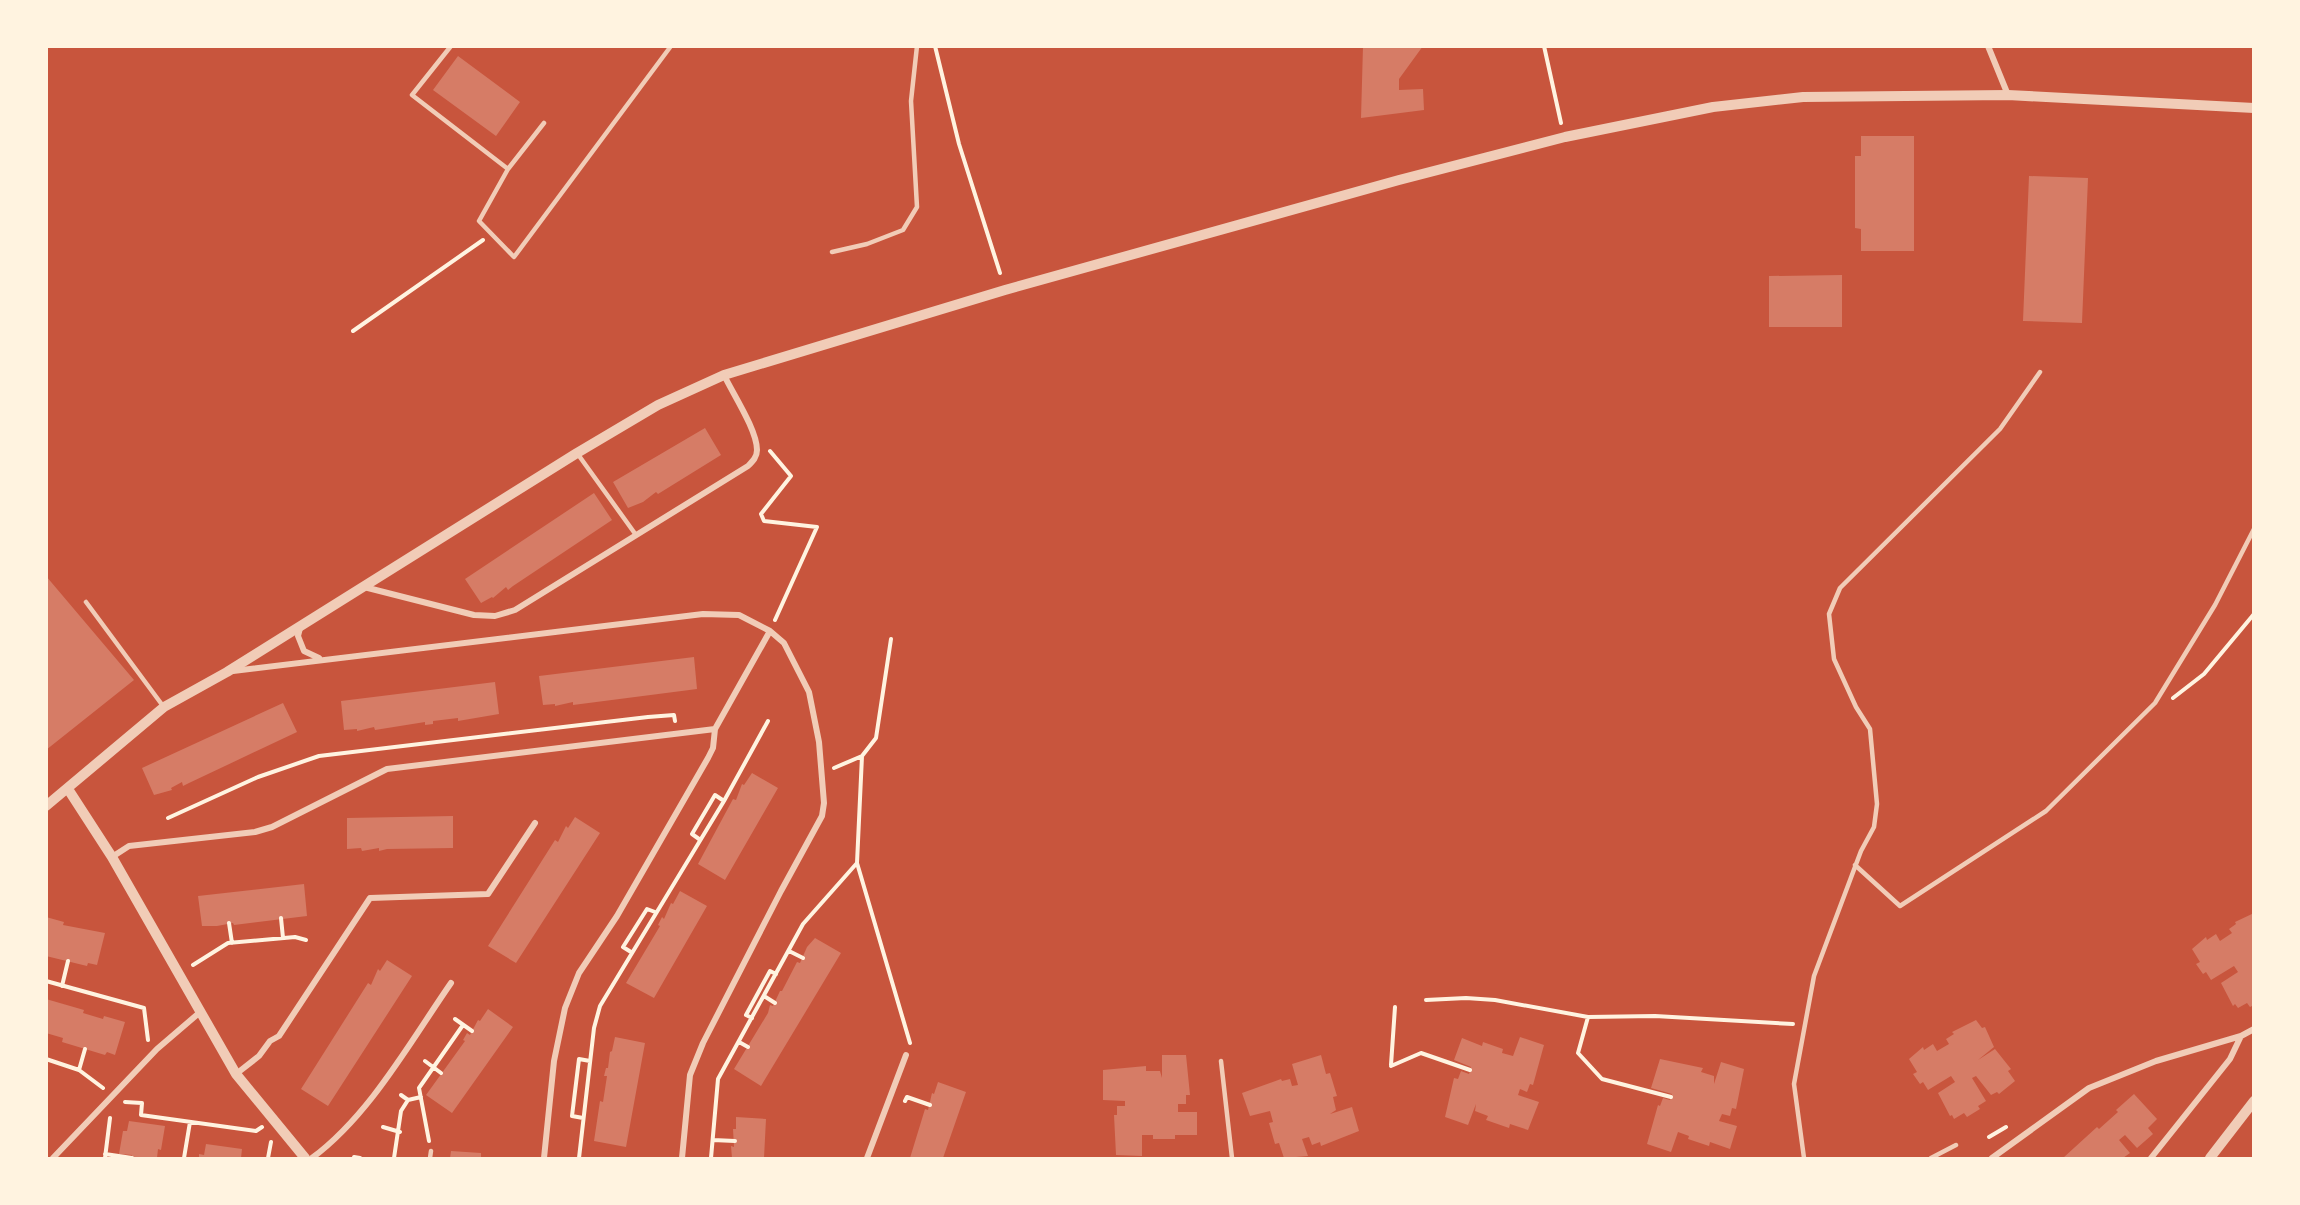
<svg xmlns="http://www.w3.org/2000/svg" width="2300" height="1205" font-family="'Noto Sans',sans-serif">
  <style>
    .building { fill: #d67c66 }
    .lines { fill: none; stroke-linecap: round; stroke-linejoin: round }
    .path { stroke: #fff3e0; stroke-width: 4 }
    .service { stroke: #f1ccb7; stroke-width: 4.5 }
    .minor { stroke: #f1ccb7; stroke-width: 6 }
    .tertiary { stroke: #f1ccb7; stroke-width: 10 }
  </style>
  <rect width="100%" height="100%" fill="#c8553d"/>
  <path class="building" d="M 1363,46 L 1423,46 L 1399,79 L 1399,90 L 1423,89 L 1424,110 L 1361,118 Z
    M 458,56 L 520,102 L 496,136 L 433,90 Z
    M 1861,136 L 1914,136 L 1914,251 L 1861,251 L 1861,229 L 1855,228 L 1855,156 L 1861,156 Z
    M 2029,176 L 2088,178 L 2082,323 L 2023,321 Z
    M 1842,275 L 1842,327 L 1769,327 L 1769,276 Z
    M 705,428 L 721,455 L 658,494 L 656,492 L 643,502 L 628,508 L 613,482 Z
    M 594,493 L 612,520 L 513,586 L 508,590 L 506,587 L 493,598 L 492,597 L 481,603 L 465,579 Z
    M 46,576 L 134,680 L 46,750 Z
    M 694,657 L 697,689 L 573,705 L 573,702 L 555,706 L 555,704 L 543,705 L 539,676 Z
    M 495,682 L 499,714 L 458,721 L 458,718 L 433,721 L 433,724 L 425,725 L 425,722 L 375,730 L 374,727 L 357,731 L 357,729 L 344,730 L 341,701 Z
    M 283,703 L 297,732 L 189,783 L 183,786 L 182,782 L 171,788 L 172,790 L 154,795 L 142,768 Z
    M 752,773 L 778,788 L 725,880 L 698,864 L 733,799 L 736,800 L 742,784 L 744,785 Z
    M 453,816 L 453,848 L 387,849 L 379,851 L 379,848 L 362,851 L 361,848 L 347,849 L 347,818 Z
    M 575,817 L 600,833 L 516,963 L 488,946 L 555,840 L 558,842 L 566,826 L 568,828 Z
    M 304,884 L 307,916 L 234,925 L 233,923 L 217,926 L 202,926 L 198,896 Z
    M 680,891 L 707,906 L 654,998 L 626,983 L 660,926 L 658,925 L 662,917 L 664,919 L 671,903 L 673,904 Z
    M 2254,913 L 2254,1005 L 2250,1007 L 2247,1003 L 2238,1008 L 2235,1004 L 2233,1006 L 2221,983 L 2238,972 L 2234,966 L 2211,980 L 2206,972 L 2203,974 L 2196,964 L 2200,962 L 2192,949 L 2206,937 L 2207,940 L 2216,934 L 2220,941 L 2232,933 L 2229,929 L 2236,924 L 2235,922 Z
    M 46,917 L 64,922 L 63,925 L 105,933 L 97,965 L 88,963 L 87,966 L 46,956 Z
    M 815,938 L 841,953 L 761,1086 L 734,1069 L 768,1013 L 770,1005 L 773,1006 L 780,991 L 782,991 L 797,962 L 800,963 L 807,947 Z
    M 387,960 L 412,976 L 328,1106 L 301,1089 L 368,983 L 371,985 L 378,969 L 380,971 Z
    M 46,999 L 84,1010 L 83,1013 L 103,1019 L 104,1016 L 125,1022 L 115,1055 L 107,1052 L 105,1055 L 62,1042 L 63,1038 L 46,1033 Z
    M 488,1009 L 513,1027 L 452,1113 L 426,1095 L 465,1041 L 463,1040 L 467,1033 L 470,1035 L 478,1020 L 480,1021 Z
    M 1976,1020 L 1982,1028 L 1985,1027 L 1994,1047 L 1978,1060 L 1995,1049 L 2011,1069 L 2008,1071 L 2015,1081 L 1999,1094 L 1997,1092 L 1991,1095 L 1976,1076 L 1972,1078 L 1986,1101 L 1978,1106 L 1980,1109 L 1967,1117 L 1964,1113 L 1954,1119 L 1952,1115 L 1950,1116 L 1938,1093 L 1955,1082 L 1951,1076 L 1928,1090 L 1923,1082 L 1920,1084 L 1913,1074 L 1917,1072 L 1909,1059 L 1923,1047 L 1924,1050 L 1933,1044 L 1937,1051 L 1949,1044 L 1946,1039 L 1954,1034 L 1952,1032 Z
    M 615,1037 L 645,1043 L 626,1147 L 594,1141 L 600,1101 L 603,1102 L 607,1076 L 604,1076 L 606,1068 L 608,1068 L 610,1052 L 612,1051 Z
    M 1520,1037 L 1544,1045 L 1533,1085 L 1530,1084 L 1527,1092 L 1520,1089 L 1518,1095 L 1539,1102 L 1528,1130 L 1510,1124 L 1509,1128 L 1486,1120 L 1488,1116 L 1475,1111 L 1476,1104 L 1468,1125 L 1445,1117 L 1454,1078 L 1458,1079 L 1461,1071 L 1469,1074 L 1471,1067 L 1454,1060 L 1462,1038 L 1482,1046 L 1483,1042 L 1503,1049 L 1502,1053 L 1513,1056 Z
    M 1162,1055 L 1186,1055 L 1190,1095 L 1186,1095 L 1186,1104 L 1178,1104 L 1178,1112 L 1197,1112 L 1197,1135 L 1175,1135 L 1175,1139 L 1153,1139 L 1153,1135 L 1142,1135 L 1142,1156 L 1116,1155 L 1114,1115 L 1117,1115 L 1117,1106 L 1125,1106 L 1125,1101 L 1103,1100 L 1103,1070 L 1146,1066 L 1146,1071 L 1160,1071 L 1162,1078 Z
    M 1321,1055 L 1326,1074 L 1330,1073 L 1337,1096 L 1333,1097 L 1336,1110 L 1330,1114 L 1352,1107 L 1359,1131 L 1321,1146 L 1320,1142 L 1312,1145 L 1309,1137 L 1302,1139 L 1308,1156 L 1284,1158 L 1279,1143 L 1275,1144 L 1269,1123 L 1273,1122 L 1270,1111 L 1250,1116 L 1242,1093 L 1281,1079 L 1282,1081 L 1290,1079 L 1292,1086 L 1298,1085 L 1292,1064 Z
    M 1660,1059 L 1703,1068 L 1701,1072 L 1714,1076 L 1714,1084 L 1721,1062 L 1744,1069 L 1736,1109 L 1732,1108 L 1730,1116 L 1722,1114 L 1719,1121 L 1737,1126 L 1730,1149 L 1710,1142 L 1709,1146 L 1688,1139 L 1689,1136 L 1678,1132 L 1671,1152 L 1647,1144 L 1658,1105 L 1660,1106 L 1663,1098 L 1670,1100 L 1672,1094 L 1651,1088 Z
    M 938,1082 L 966,1092 L 943,1158 L 910,1158 L 925,1109 L 928,1110 L 932,1093 L 934,1094 Z
    M 2134,1094 L 2157,1119 L 2148,1128 L 2153,1134 L 2137,1148 L 2125,1135 L 2119,1140 L 2130,1153 L 2123,1158 L 2063,1158 L 2097,1127 L 2099,1129 L 2118,1112 L 2116,1110 Z
    M 736,1117 L 766,1119 L 764,1158 L 732,1158 L 731,1146 L 734,1147 L 733,1129 L 736,1129 Z
    M 129,1121 L 165,1126 L 161,1150 L 158,1149 L 157,1158 L 132,1158 L 132,1155 L 119,1154 L 123,1131 L 127,1131 Z
    M 206,1144 L 242,1149 L 241,1158 L 199,1158 L 199,1154 L 204,1155 Z
    M 451,1151 L 481,1153 L 481,1158 L 450,1158 Z"/>
  <g class="lines">
    <path class="path" d="M 935,46 L 959,144 L 1000,273
      M 1544,46 L 1561,123
      M 353,331 L 483,240
      M 770,451 L 791,476 L 761,514 L 764,521 L 817,527 L 775,620
      M 2173,698 L 2204,674 L 2254,614
      M 862,756 L 876,738 L 891,639
      M 834,768 L 862,756 L 857,863 L 910,1043
      M 168,818 L 258,777 L 319,756 L 648,717 L 674,715 L 675,721
      M 699,839 L 692,834 L 715,795 L 724,801
      M 281,918 L 283,938
      M 229,923 L 232,943
      M 789,951 L 803,958
      M 631,952 L 623,947 L 647,909 L 655,912
      M 193,965 L 228,943 L 295,937 L 306,940
      M 46,981 L 144,1008 L 148,1040
      M 62,986 L 68,961
      M 764,996 L 775,1003
      M 1426,1000 L 1466,998 L 1495,1000 L 1588,1017 L 1655,1016 L 1793,1024
      M 1588,1017 L 1578,1053 L 1602,1079 L 1671,1097
      M 752,1018 L 746,1015 L 770,971 L 776,974
      M 455,1019 L 472,1031
      M 739,1042 L 748,1047
      M 46,1059 L 79,1070 L 103,1088
      M 425,1061 L 441,1073
      M 1391,1065 L 1395,1007
      M 1391,1066 L 1421,1053 L 1470,1070
      M 79,1070 L 85,1049
      M 401,1095 L 408,1100 L 421,1097
      M 905,1101 L 907,1097 L 930,1105
      M 125,1102 L 142,1103 L 141,1115 L 256,1131 L 262,1127
      M 583,1118 L 572,1116 L 579,1059 L 590,1061
      M 383,1127 L 400,1132
      M 1989,1137 L 2006,1127
      M 713,1140 L 735,1141
      M 429,1141 L 419,1088 L 463,1025
      M 105,1154 L 132,1158
      M 354,1157 L 360,1158
      M 105,1158 L 110,1118
      M 184,1158 L 190,1122
      M 268,1158 L 271,1142
      M 394,1158 L 401,1111 L 408,1100
      M 579,1158 L 594,1028 L 600,1006 L 724,801 L 768,721
      M 711,1158 L 718,1079 L 803,924 L 857,863"/>
    <path class="service" d="M 451,46 L 412,95 L 508,169 L 544,123
      M 508,169 L 479,221 L 514,257 L 671,46
      M 832,252 L 867,244 L 903,230 L 917,207 L 911,101 L 917,46
      M 577,453 L 636,535
      M 86,602 L 163,706
      M 1855,865 L 1900,906 L 2046,811 L 2155,703 L 2215,605 L 2254,529
      M 1221,1061 L 1232,1158
      M 430,1158 L 431,1151
      M 1804,1158 L 1794,1084 L 1814,976 L 1861,851 L 1874,827 L 1877,804 L 1870,729 L 1856,707 L 1834,659 L 1829,614 L 1840,588 L 2000,429 L 2040,372
      M 1931,1158 L 1956,1145"/>
    <path class="minor" d="M 1988,46 L 2008,95
      M 364,587 L 474,615 L 495,616 L 515,610 L 748,466 C 753,461 757,457 757,450 C 757,430 733,394 724,375
      M 300,628 L 298,636 L 304,651 L 319,658
      M 233,671 L 703,614 L 739,615 L 770,631 L 784,643 L 809,692 L 819,742 L 824,803 L 822,816 L 781,891 L 703,1043 L 690,1075 L 682,1158
      M 112,857 L 129,846 L 255,832 L 272,827 L 387,769 L 715,729
      M 236,1074 L 259,1056 L 270,1041 L 279,1036 L 370,898 L 488,894 L 535,823
      M 53,1158 L 157,1049 L 199,1013
      M 312,1158 C 370,1115 410,1042 451,983
      M 544,1158 L 554,1061 L 565,1008 L 579,973 L 617,916 L 708,758 L 713,748 L 715,729 L 770,631
      M 867,1158 L 906,1055
      M 1992,1158 L 2089,1088 L 2156,1061 L 2241,1036 L 2254,1029
      M 2151,1158 L 2230,1059 L 2241,1036"/>
    <path class="tertiary" d="M 68,789 L 112,857 L 236,1074 L 305,1158
      M 46,806 L 164,707 L 227,672 L 577,453 L 658,405 L 724,375 L 1005,290 L 1399,180 L 1565,137 L 1713,107 L 1803,97 L 2008,95 L 2254,108
      M 2210,1158 L 2254,1101"/>
  </g>
  <rect width="2300" height="1205" fill="none" stroke="#fff3e0" stroke-width="96"/>
</svg>
